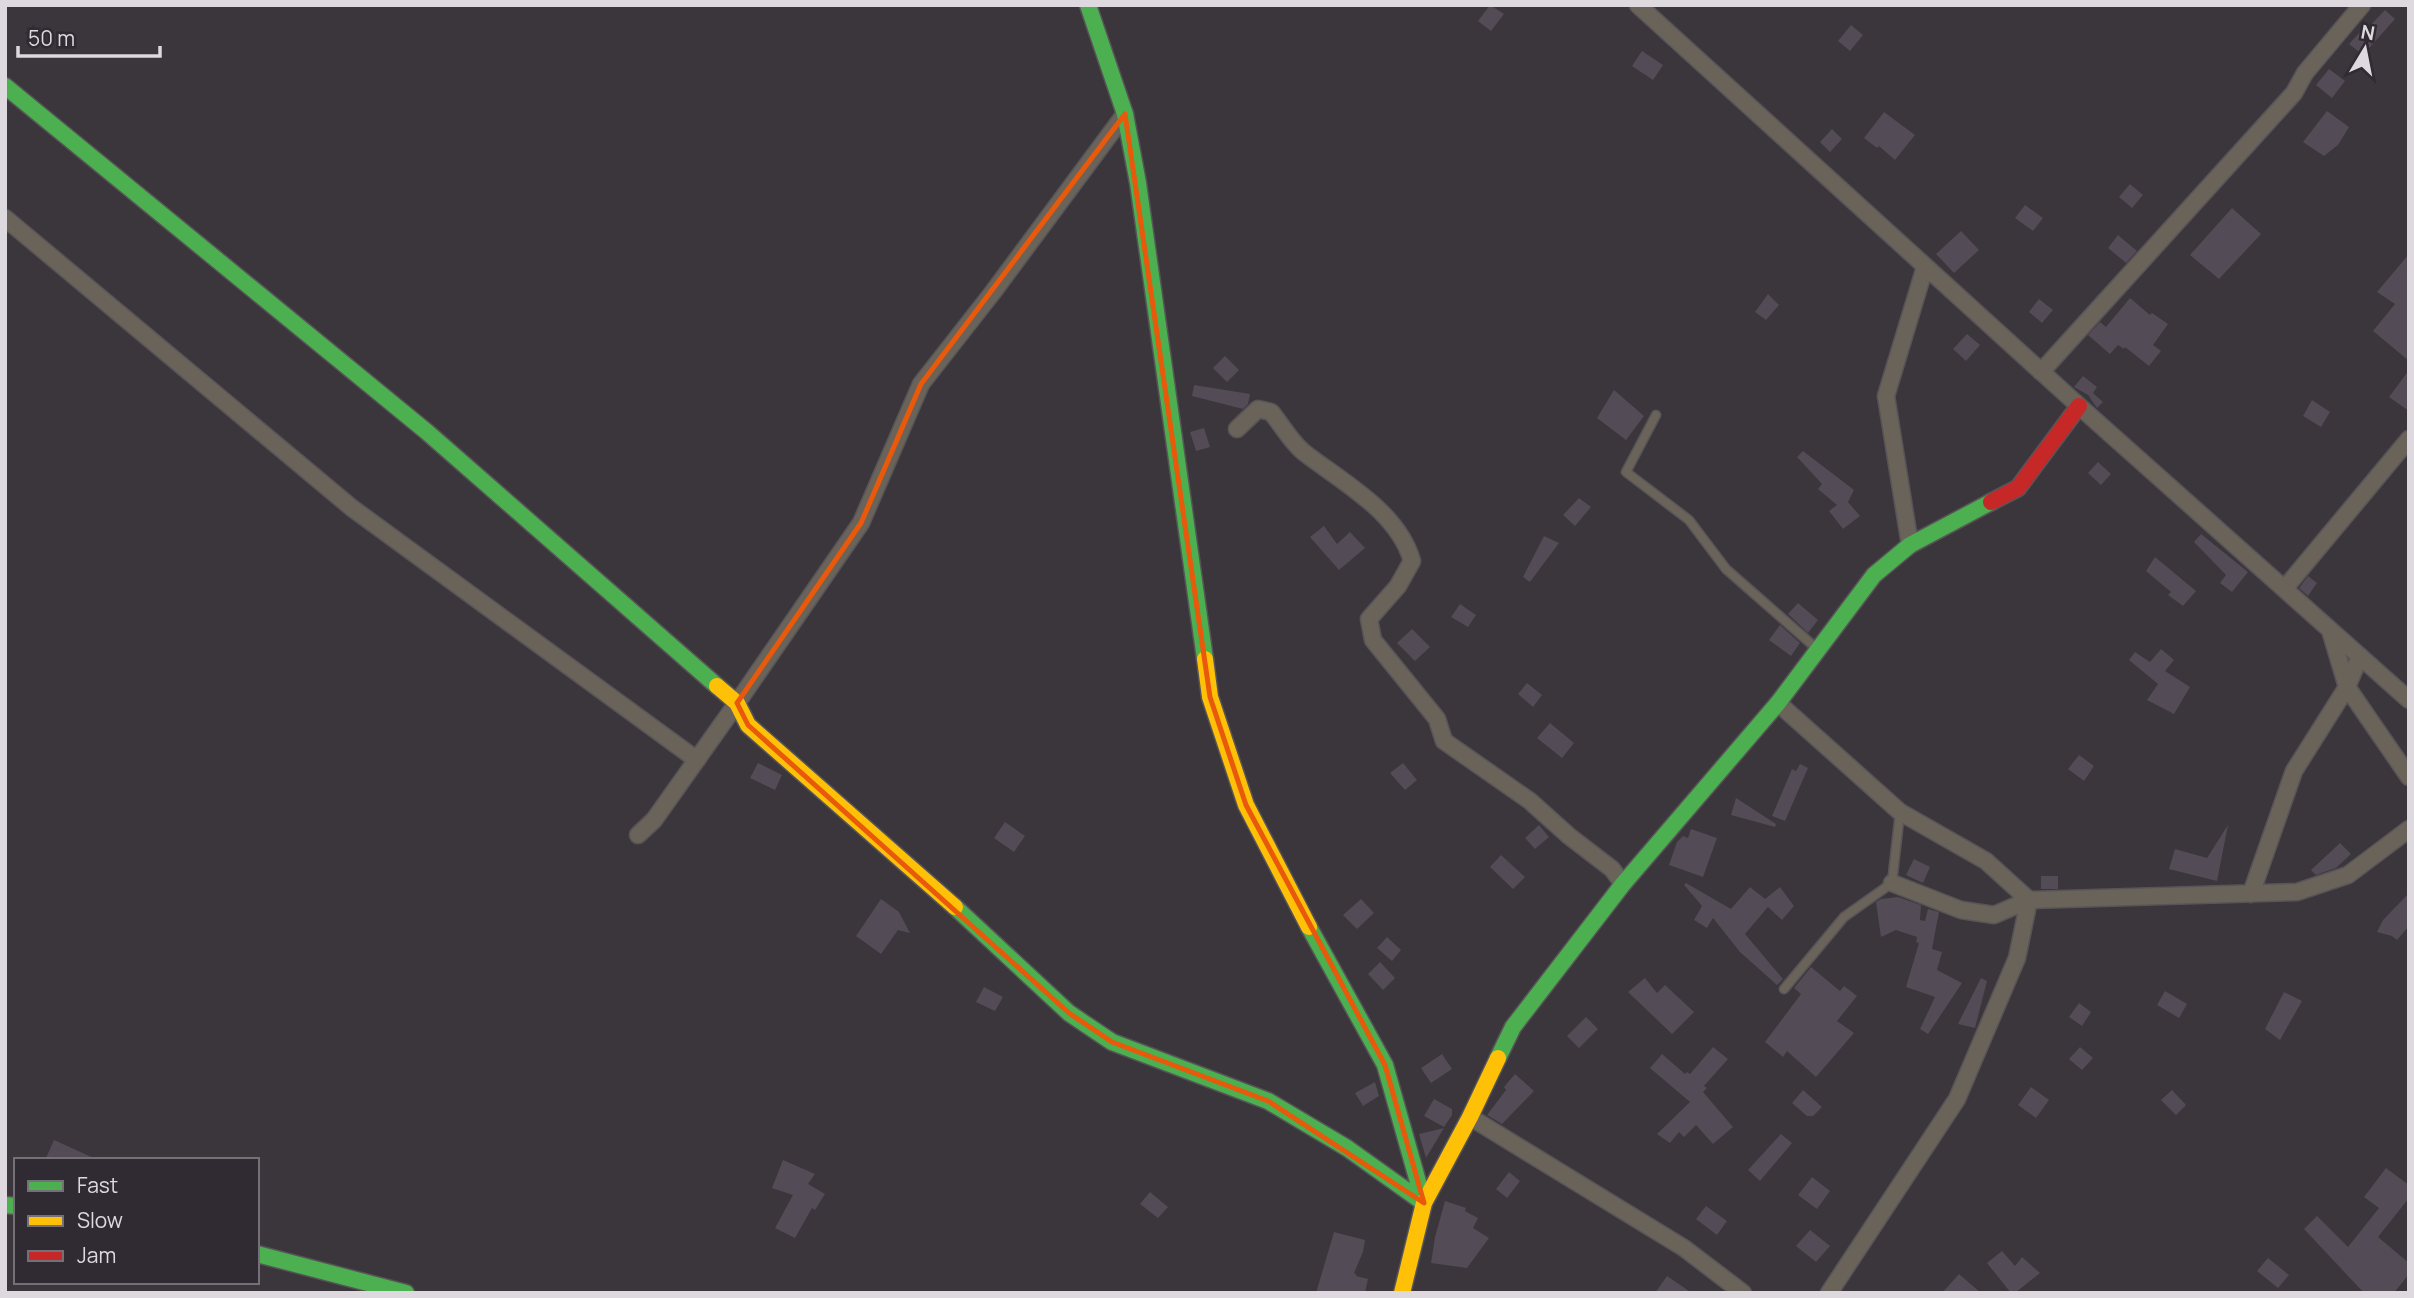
<svg xmlns="http://www.w3.org/2000/svg" width="2414" height="1298" font-family="Manrope,sans-serif">
  <style>
    .building { fill: #534b55 }
    .lines { fill: none; stroke-linecap: round; stroke-linejoin: round }
    .lane-casing { stroke: #575458; stroke-width: 11 }
    .street-casing { stroke: #575458; stroke-width: 19 }
    .fast-casing { stroke: #575458; stroke-width: 19 }
    .slow-casing { stroke: #575458; stroke-width: 19 }
    .jam-casing { stroke: #575458; stroke-width: 19 }
    .lane { stroke: #6a6359; stroke-width: 8 }
    .street { stroke: #6a6359; stroke-width: 16 }
    .fast { stroke: #4caf50; stroke-width: 16 }
    .slow { stroke: #ffc107; stroke-width: 16 }
    .jam { stroke: #c62828; stroke-width: 16 }
    .marked { fill: none; stroke: #e8590c; stroke-width: 5; stroke-linejoin: round }
  </style>
  <rect width="100%" height="100%" fill="#3a363b"/>
  <path class="building" d="M 1490,5 L 1504,14 L 1491,31 L 1478,21 Z
    M 2385,10 L 2395,19 L 2363,55 L 2349,44 L 2362,30 L 2364,32 Z
    M 1851,25 L 1863,35 L 1850,51 L 1838,41 Z
    M 1642,51 L 1663,65 L 1653,80 L 1632,66 Z
    M 2329,69 L 2345,81 L 2332,98 L 2316,85 Z
    M 2327,111 L 2349,127 L 2338,145 L 2324,156 L 2303,142 Z
    M 1884,112 L 1915,135 L 1895,160 L 1879,146 L 1877,148 L 1864,138 Z
    M 1832,129 L 1842,139 L 1830,152 L 1820,142 Z
    M 2130,184 L 2143,195 L 2132,208 L 2119,197 Z
    M 2025,205 L 2043,218 L 2033,231 L 2015,218 Z
    M 2232,208 L 2261,234 L 2219,279 L 2190,255 Z
    M 1961,231 L 1979,250 L 1954,273 L 1936,254 Z
    M 2118,235 L 2137,251 L 2126,263 L 2108,248 Z
    M 2409,254 L 2409,361 L 2373,331 L 2395,304 L 2377,292 Z
    M 1768,294 L 1779,305 L 1766,320 L 1755,312 Z
    M 2130,298 L 2150,315 L 2152,313 L 2168,324 L 2153,345 L 2161,351 L 2149,366 L 2125,347 L 2124,349 L 2118,345 L 2110,354 L 2088,335 L 2100,322 L 2106,327 Z
    M 2039,299 L 2053,310 L 2042,323 L 2029,312 Z
    M 1967,334 L 1980,345 L 1966,361 L 1953,349 Z
    M 1225,356 L 1239,370 L 1227,382 L 1213,368 Z
    M 2409,370 L 2409,411 L 2389,397 Z
    M 2083,376 L 2097,387 L 2093,393 L 2103,402 L 2097,408 L 2088,395 L 2074,387 Z
    M 1194,385 L 1250,394 L 1248,404 L 1243,409 L 1192,396 Z
    M 1614,390 L 1644,416 L 1626,440 L 1597,418 Z
    M 2312,400 L 2330,412 L 2321,427 L 2303,416 Z
    M 1204,428 L 1210,447 L 1196,451 L 1190,432 Z
    M 1803,451 L 1854,490 L 1848,502 L 1860,516 L 1843,529 L 1829,511 L 1837,505 L 1818,489 L 1822,484 L 1797,457 Z
    M 2098,462 L 2111,474 L 2101,485 L 2088,473 Z
    M 1579,498 L 1591,507 L 1575,526 L 1563,515 Z
    M 1324,526 L 1337,544 L 1350,532 L 1365,548 L 1339,570 L 1310,537 Z
    M 2201,534 L 2248,572 L 2232,592 L 2220,583 L 2226,575 L 2194,542 Z
    M 1544,536 L 1559,543 L 1530,582 L 1523,577 Z
    M 2155,557 L 2196,591 L 2183,606 L 2168,595 L 2171,592 L 2146,571 Z
    M 2308,576 L 2317,583 L 2308,596 L 2299,588 Z
    M 1798,603 L 1818,620 L 1808,633 L 1788,614 Z
    M 1460,604 L 1476,615 L 1468,627 L 1451,617 Z
    M 1780,625 L 1800,643 L 1791,656 L 1769,640 Z
    M 1412,629 L 1430,647 L 1415,661 L 1397,643 Z
    M 2161,649 L 2174,660 L 2165,671 L 2190,687 L 2174,714 L 2147,700 L 2158,684 L 2129,660 L 2135,652 L 2150,662 Z
    M 1527,683 L 1542,695 L 1533,707 L 1518,694 Z
    M 1550,723 L 1574,743 L 1562,758 L 1537,738 Z
    M 2079,755 L 2094,766 L 2084,781 L 2068,769 Z
    M 758,763 L 782,775 L 775,790 L 750,778 Z
    M 1403,763 L 1417,780 L 1405,790 L 1390,773 Z
    M 1800,764 L 1808,768 L 1785,821 L 1772,816 L 1792,769 L 1796,771 Z
    M 1736,798 L 1776,824 L 1775,827 L 1731,815 Z
    M 1005,822 L 1025,836 L 1014,852 L 994,838 Z
    M 1539,825 L 1549,837 L 1535,849 L 1525,838 Z
    M 2228,825 L 2217,881 L 2169,869 L 2175,849 L 2207,858 Z
    M 1691,829 L 1717,838 L 1703,877 L 1669,865 L 1677,842 L 1683,836 L 1688,838 Z
    M 2340,843 L 2351,854 L 2336,868 L 2316,875 L 2311,870 Z
    M 1501,855 L 1525,877 L 1513,889 L 1490,867 Z
    M 1914,859 L 1930,867 L 1923,883 L 1906,875 Z
    M 2041,876 L 2058,876 L 2058,889 L 2041,889 Z
    M 1686,883 L 1731,909 L 1750,887 L 1765,899 L 1780,887 L 1794,906 L 1782,920 L 1768,907 L 1745,934 L 1783,979 L 1777,985 L 1740,952 L 1713,918 L 1707,928 L 1694,920 L 1702,906 L 1684,885 Z
    M 2409,893 L 2409,926 L 2397,940 L 2392,936 L 2377,932 L 2383,920 Z
    M 1898,897 L 1921,905 L 1920,920 L 1925,921 L 1928,909 L 1939,912 L 1932,949 L 1942,952 L 1937,970 L 1962,983 L 1928,1034 L 1920,1029 L 1935,997 L 1906,987 L 1919,943 L 1916,942 L 1917,937 L 1896,930 L 1881,937 L 1876,902 L 1881,899 Z
    M 881,899 L 899,912 L 910,933 L 898,930 L 881,954 L 856,936 Z
    M 1361,899 L 1374,913 L 1357,929 L 1343,915 Z
    M 1387,937 L 1401,950 L 1392,961 L 1377,948 Z
    M 1380,962 L 1395,978 L 1383,990 L 1368,974 Z
    M 1811,967 L 1840,991 L 1844,986 L 1857,996 L 1837,1021 L 1854,1033 L 1816,1077 L 1787,1051 L 1783,1057 L 1765,1042 L 1801,994 L 1794,988 Z
    M 1645,978 L 1657,993 L 1665,985 L 1694,1012 L 1672,1034 L 1628,992 Z
    M 1981,978 L 1987,981 L 1975,1028 L 1958,1024 Z
    M 984,987 L 1003,997 L 995,1011 L 976,1002 Z
    M 2165,991 L 2187,1004 L 2179,1018 L 2157,1005 Z
    M 2284,992 L 2302,1001 L 2280,1040 L 2265,1029 Z
    M 2079,1003 L 2091,1012 L 2082,1026 L 2069,1017 Z
    M 1586,1017 L 1598,1029 L 1579,1048 L 1567,1036 Z
    M 1713,1047 L 1728,1059 L 1704,1086 L 1707,1088 L 1703,1092 L 1733,1127 L 1713,1144 L 1696,1125 L 1684,1137 L 1679,1132 L 1670,1143 L 1657,1134 L 1690,1102 L 1650,1068 L 1662,1054 L 1685,1074 L 1687,1072 L 1690,1074 Z
    M 2080,1047 L 2093,1058 L 2082,1070 L 2069,1059 Z
    M 1442,1054 L 1452,1069 L 1431,1083 L 1421,1068 Z
    M 1515,1074 L 1534,1091 L 1502,1124 L 1487,1115 L 1506,1090 L 1504,1087 Z
    M 1375,1082 L 1379,1096 L 1363,1106 L 1355,1093 Z
    M 2031,1087 L 2049,1100 L 2036,1118 L 2018,1105 Z
    M 1803,1090 L 1822,1107 L 1813,1116 L 1807,1116 L 1792,1103 Z
    M 2172,1090 L 2186,1105 L 2176,1115 L 2161,1100 Z
    M 1434,1099 L 1452,1109 L 1452,1115 L 1444,1127 L 1424,1116 Z
    M 1444,1128 L 1426,1158 L 1419,1134 Z
    M 1781,1134 L 1792,1143 L 1760,1181 L 1748,1170 Z
    M 54,1140 L 98,1160 L 45,1160 Z
    M 783,1160 L 815,1174 L 808,1184 L 825,1194 L 815,1210 L 812,1208 L 795,1238 L 775,1228 L 793,1195 L 772,1188 Z
    M 2386,1168 L 2409,1185 L 2409,1198 L 2378,1237 L 2409,1263 L 2409,1274 L 2394,1293 L 2364,1293 L 2304,1229 L 2317,1216 L 2348,1247 L 2379,1208 L 2364,1197 Z
    M 1509,1172 L 1520,1181 L 1507,1198 L 1496,1189 Z
    M 1812,1177 L 1830,1191 L 1817,1209 L 1798,1195 Z
    M 1150,1192 L 1168,1207 L 1158,1218 L 1140,1204 Z
    M 1445,1201 L 1466,1208 L 1465,1211 L 1478,1218 L 1473,1228 L 1489,1238 L 1467,1268 L 1431,1263 L 1435,1237 Z
    M 1706,1206 L 1727,1221 L 1717,1235 L 1696,1219 Z
    M 1810,1230 L 1830,1246 L 1816,1262 L 1796,1246 Z
    M 1334,1232 L 1365,1240 L 1363,1252 L 1354,1273 L 1356,1274 L 1356,1276 L 1368,1279 L 1365,1293 L 1316,1293 Z
    M 2002,1251 L 2015,1266 L 2022,1257 L 2040,1273 L 2015,1293 L 2011,1293 L 1987,1263 Z
    M 2268,1258 L 2289,1275 L 2278,1288 L 2257,1271 Z
    M 1959,1274 L 1981,1293 L 1942,1293 Z
    M 1667,1276 L 1692,1293 L 1655,1293 Z"/>
  <g class="lines">
    <defs>
      <path id="lane" d="M 1656,415 L 1626,472 L 1689,520 L 1726,569 L 1816,648
        M 1784,989 L 1844,917 L 1892,883 L 1900,812"/>
      <path id="street" d="M 1638,5 L 2079,406 L 2409,700
        M 5,218 L 352,508 L 697,760
        M 2041,372 L 2294,93 L 2305,73 L 2362,5
        M 1237,429 L 1258,409 L 1271,412 C 1282,425 1292,444 1306,454 C 1344,483 1398,512 1412,561 L 1398,586 L 1369,619 L 1373,640 L 1437,719 L 1444,741 L 1530,801 L 1569,836 L 1612,869 L 1623,884
        M 1910,545 L 1886,396 L 1925,267
        M 2285,588 L 2409,439
        M 2330,630 L 2347,687 L 2409,777
        M 1778,703 L 1900,812 L 1986,861 L 2029,900 L 2297,892 L 2348,875 L 2409,829
        M 638,835 L 654,820 L 737,703 L 861,523 L 921,384 L 993,292 L 1125,114
        M 2251,894 L 2294,771 L 2347,687 L 2360,656
        M 1470,1117 L 1684,1248 L 1743,1293
        M 1829,1293 L 1957,1099 L 2017,958 L 2029,900 L 1994,915 L 1961,910 L 1892,883"/>
      <path id="fast" d="M 1088,5 L 1125,114 L 1138,183 L 1205,659
        M 5,86 L 427,432 L 717,686
        M 955,907 L 1069,1013 L 1112,1042 L 1268,1101 L 1347,1148 L 1424,1203
        M 1309,927 L 1385,1065 L 1424,1203
        M 1498,1058 L 1513,1027 L 1623,884 L 1778,703 L 1874,575 L 1910,545 L 1991,502
        M 5,1205 L 16,1206
        M 257,1254 L 406,1293"/>
      <path id="slow" d="M 1205,659 L 1210,697 L 1246,805 L 1309,927
        M 717,686 L 737,703 L 748,725 L 955,907
        M 1402,1293 L 1424,1203 L 1470,1117 L 1498,1058"/>
      <path id="jam" d="M 1991,502 L 2018,488 L 2079,406"/>
    </defs>
    <use href="#lane" class="lane-casing"/>
    <use href="#street" class="street-casing"/>
    <use href="#fast" class="fast-casing"/>
    <use href="#slow" class="slow-casing"/>
    <use href="#jam" class="jam-casing"/>
    <use href="#lane" class="lane"/>
    <use href="#street" class="street"/>
    <use href="#fast" class="fast"/>
    <use href="#slow" class="slow"/>
    <use href="#jam" class="jam"/>
  </g>
  <path class="marked" d="M 1125,114 L 1210,697 L 1246,805 L 1385,1065 L 1424,1203 L 1268,1101 L 1112,1042 L 1069,1013 L 748,725 L 737,703 L 861,523 L 921,384 Z"/>
  <rect width="2414" height="1298" fill="none" stroke="#ddd9de" stroke-width="14"/>
  <rect x="14" y="1158" width="245" height="126" fill="#302a33" stroke="#757077" stroke-width="2"/>
  <rect x="28" y="1181" width="35" height="10" fill="#4caf50" stroke="#757077" stroke-width="2"/>
  <text x="77" y="1193" font-size="21" fill="#ddd9de">Fast</text>
  <rect x="28" y="1216" width="35" height="10" fill="#ffc107" stroke="#757077" stroke-width="2"/>
  <text x="77" y="1228" font-size="21" fill="#ddd9de">Slow</text>
  <rect x="28" y="1251" width="35" height="10" fill="#c62828" stroke="#757077" stroke-width="2"/>
  <text x="77" y="1263" font-size="21" fill="#ddd9de">Jam</text>
  <g transform="translate(2365 49) rotate(10)" stroke="#302a33" stroke-width="5" paint-order="stroke">
  <path d="M0-5L12 26L0 18L-12 26Z" fill="#ddd9de"/>
  <text y="-10" font-size="19" font-weight="bold" text-anchor="middle" fill="#ddd9de">N</text>
  </g>
  <path d="M18 46v10h142v-10" fill="none" stroke="#ddd9de" stroke-width="3.5"/>
  <text x="28" y="46" font-size="21" fill="#ddd9de" stroke="#302a33" stroke-width="5" paint-order="stroke">50 m</text>
</svg>
